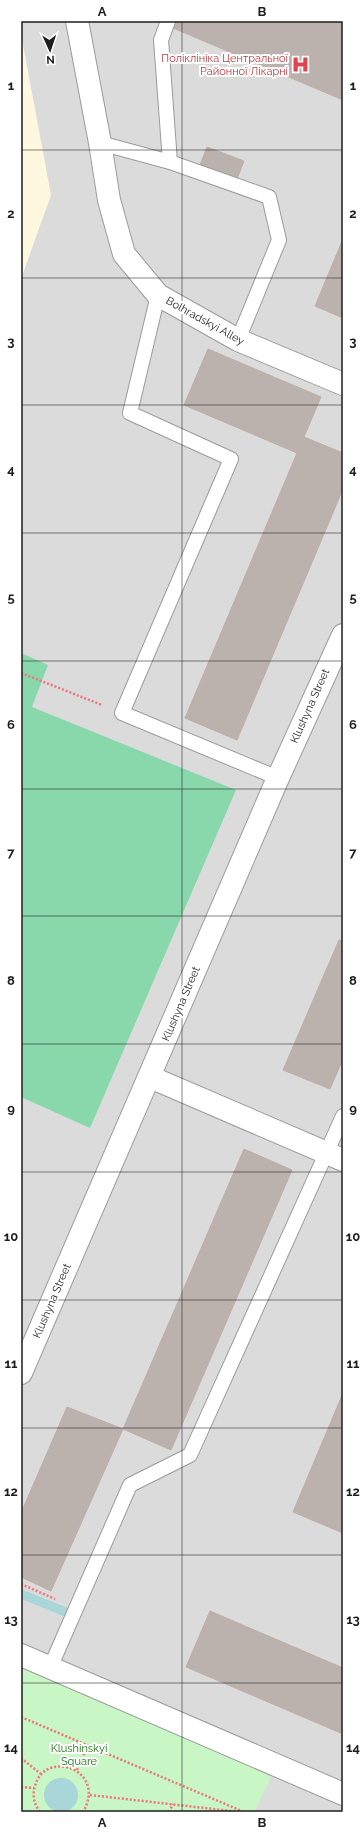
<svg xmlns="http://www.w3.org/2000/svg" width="364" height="1833" font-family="Raleway,sans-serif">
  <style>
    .residential { fill: #dcdbdb }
    .education { fill: #fdf8df }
    .park { fill: #c8f6c4 }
    .pitch { fill: #88d8ac }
    .water { fill: #a8d6d9 }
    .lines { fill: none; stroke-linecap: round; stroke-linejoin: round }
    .stream { stroke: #a8d6d9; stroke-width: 9 }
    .building { fill: #bbb2ae; stroke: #bfaea8 }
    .service-casing { stroke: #9b9b9b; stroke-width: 16 }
    .minor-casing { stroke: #9b9b9b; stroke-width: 24 }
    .tertiary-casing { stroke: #9b9b9b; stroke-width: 24 }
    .path { stroke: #f0747b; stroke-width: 2.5; stroke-dasharray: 2 2; stroke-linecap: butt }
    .service { stroke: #fff; stroke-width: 14 }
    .minor { stroke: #fff; stroke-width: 22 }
    .tertiary { stroke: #fff; stroke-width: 22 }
    .grid { fill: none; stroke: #1e1e1e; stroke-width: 1; stroke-opacity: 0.55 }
    .labels { text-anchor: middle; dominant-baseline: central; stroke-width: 4; stroke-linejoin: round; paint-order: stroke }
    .health-label { font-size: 11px; fill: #be3a42; stroke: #fff; text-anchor: end }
    .street-label { font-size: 11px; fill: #1e1e1e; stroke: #fff }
    .park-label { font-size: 11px; fill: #1a7513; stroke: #fff }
    .neatline { fill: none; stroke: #1e1e1e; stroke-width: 1.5 }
    .grid-label { font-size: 13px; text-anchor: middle; font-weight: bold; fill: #1e1e1e }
  </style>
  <rect width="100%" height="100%" fill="#eeeae5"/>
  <path class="residential" d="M 21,21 L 343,21 L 343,1812 L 21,1812 Z"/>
  <path class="education" d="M 21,34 L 51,195 L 21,279 Z"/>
  <path class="park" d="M 21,1666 L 272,1775 L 254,1812 L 21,1812 Z"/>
  <path class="pitch" d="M 21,653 L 48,665 L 32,707 L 236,790 L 90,1128 L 21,1097 Z"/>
  <path class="water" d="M44 1795a17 17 0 1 1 34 0a17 17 0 1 1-34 0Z"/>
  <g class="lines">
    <path class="stream" d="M 21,1594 L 73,1615"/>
  </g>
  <path class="building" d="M 176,21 L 343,21 L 343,100 L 173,28 Z
    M 207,147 L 244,161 L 237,179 L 200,165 Z
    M 343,239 L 343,318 L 315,306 Z
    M 208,349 L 321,397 L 304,437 L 343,453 L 343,489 L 237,740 L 185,718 L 297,453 L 184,405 Z
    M 339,940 L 343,941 L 343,1059 L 330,1089 L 283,1070 Z
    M 244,1149 L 292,1170 L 171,1450 L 123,1429 Z
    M 343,1393 L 343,1533 L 293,1512 Z
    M 67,1407 L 123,1429 L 51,1591 L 21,1577 L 21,1513 Z
    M 210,1611 L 343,1668 L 343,1734 L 186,1667 Z"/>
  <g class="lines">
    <defs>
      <path id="service" d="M 168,21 L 161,40 L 170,162 L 269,197 L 279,240 L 238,340
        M 100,143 L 170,162
        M 158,295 L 130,413 L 231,459 L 122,713 L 278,778
        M 50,1668 L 130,1485 L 190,1455 L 343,1116"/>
      <path id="minor" d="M 77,21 L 100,143 L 109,200 L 124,254 L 158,295 L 238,340 L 343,384
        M 150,1077 L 343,1160
        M 21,1655 L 343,1794"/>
      <path id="tertiary" d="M 21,1373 L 278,778 L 343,635"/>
    </defs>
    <use href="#service" class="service-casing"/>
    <use href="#minor" class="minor-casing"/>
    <use href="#tertiary" class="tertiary-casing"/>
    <path class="path" d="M 21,673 L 102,705
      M 21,1584 L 55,1599
      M 21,1717 L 244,1812
      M 21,1758 L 41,1774
      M 77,1770 L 88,1745
      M 21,1787 L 34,1788
      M 90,1795 L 240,1812
      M 40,1812 C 34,1804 32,1795 35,1786 C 45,1748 108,1770 83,1812
      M 169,1812 L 173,1804"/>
    <use href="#service" class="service"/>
    <use href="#minor" class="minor"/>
    <use href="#tertiary" class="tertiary"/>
  </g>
  <path class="grid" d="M 182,21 L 182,1812M 21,150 L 343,150M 21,278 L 343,278M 21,405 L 343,405M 21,533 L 343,533M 21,661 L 343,661M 21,789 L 343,789M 21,916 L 343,916M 21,1044 L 343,1044M 21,1172 L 343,1172M 21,1300 L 343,1300M 21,1428 L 343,1428M 21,1555 L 343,1555M 21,1683 L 343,1683"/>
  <defs>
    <symbol id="hospital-bare" viewBox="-9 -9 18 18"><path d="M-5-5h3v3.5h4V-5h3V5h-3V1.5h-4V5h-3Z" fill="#e0444e" stroke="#fff" stroke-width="2.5" paint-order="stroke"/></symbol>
  </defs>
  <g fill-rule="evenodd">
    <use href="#hospital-bare" x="288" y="52" width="25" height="25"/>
  </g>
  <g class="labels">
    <g class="health-label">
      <text x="288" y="58">Поліклініка Центральної<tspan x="288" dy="13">Районної Лікарні</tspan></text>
    </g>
    <g class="street-label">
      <text transform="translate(205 321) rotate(29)">Bolhradskyi Alley</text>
      <text transform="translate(310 706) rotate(-66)">Klushyna Street</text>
      <text transform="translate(181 1004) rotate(-67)">Klushyna Street</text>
      <text transform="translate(52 1301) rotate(-67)">Klushyna Street</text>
    </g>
    <g class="park-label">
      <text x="79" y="1748">Klushinskyi<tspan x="79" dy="13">Square</tspan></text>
    </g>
  </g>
  <rect width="364" height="1833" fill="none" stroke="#ffffff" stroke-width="44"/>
  <g transform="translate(50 50) rotate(177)" stroke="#ffffff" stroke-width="3" paint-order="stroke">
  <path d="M0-3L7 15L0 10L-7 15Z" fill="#1e1e1e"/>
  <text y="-6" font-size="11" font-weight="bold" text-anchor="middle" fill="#1e1e1e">N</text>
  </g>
  <rect x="22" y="22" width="320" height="1789" class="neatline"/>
  <g class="grid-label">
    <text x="102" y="16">A</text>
    <text x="262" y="16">B</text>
    <text x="11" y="90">1</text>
    <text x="353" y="90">1</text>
    <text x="11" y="218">2</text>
    <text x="353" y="218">2</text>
    <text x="11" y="346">3</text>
    <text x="353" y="346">3</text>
    <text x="11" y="474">4</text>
    <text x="353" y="474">4</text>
    <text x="11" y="602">5</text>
    <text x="353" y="602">5</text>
    <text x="11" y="729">6</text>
    <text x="353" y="729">6</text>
    <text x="11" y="857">7</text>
    <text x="353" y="857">7</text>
    <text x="11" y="985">8</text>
    <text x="353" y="985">8</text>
    <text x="11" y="1113">9</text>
    <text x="353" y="1113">9</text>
    <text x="11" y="1241">10</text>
    <text x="353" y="1241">10</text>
    <text x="11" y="1368">11</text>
    <text x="353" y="1368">11</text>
    <text x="11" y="1496">12</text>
    <text x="353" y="1496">12</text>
    <text x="11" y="1624">13</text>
    <text x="353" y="1624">13</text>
    <text x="11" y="1752">14</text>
    <text x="353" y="1752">14</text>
    <text x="102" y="1827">A</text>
    <text x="262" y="1827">B</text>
  </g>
</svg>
